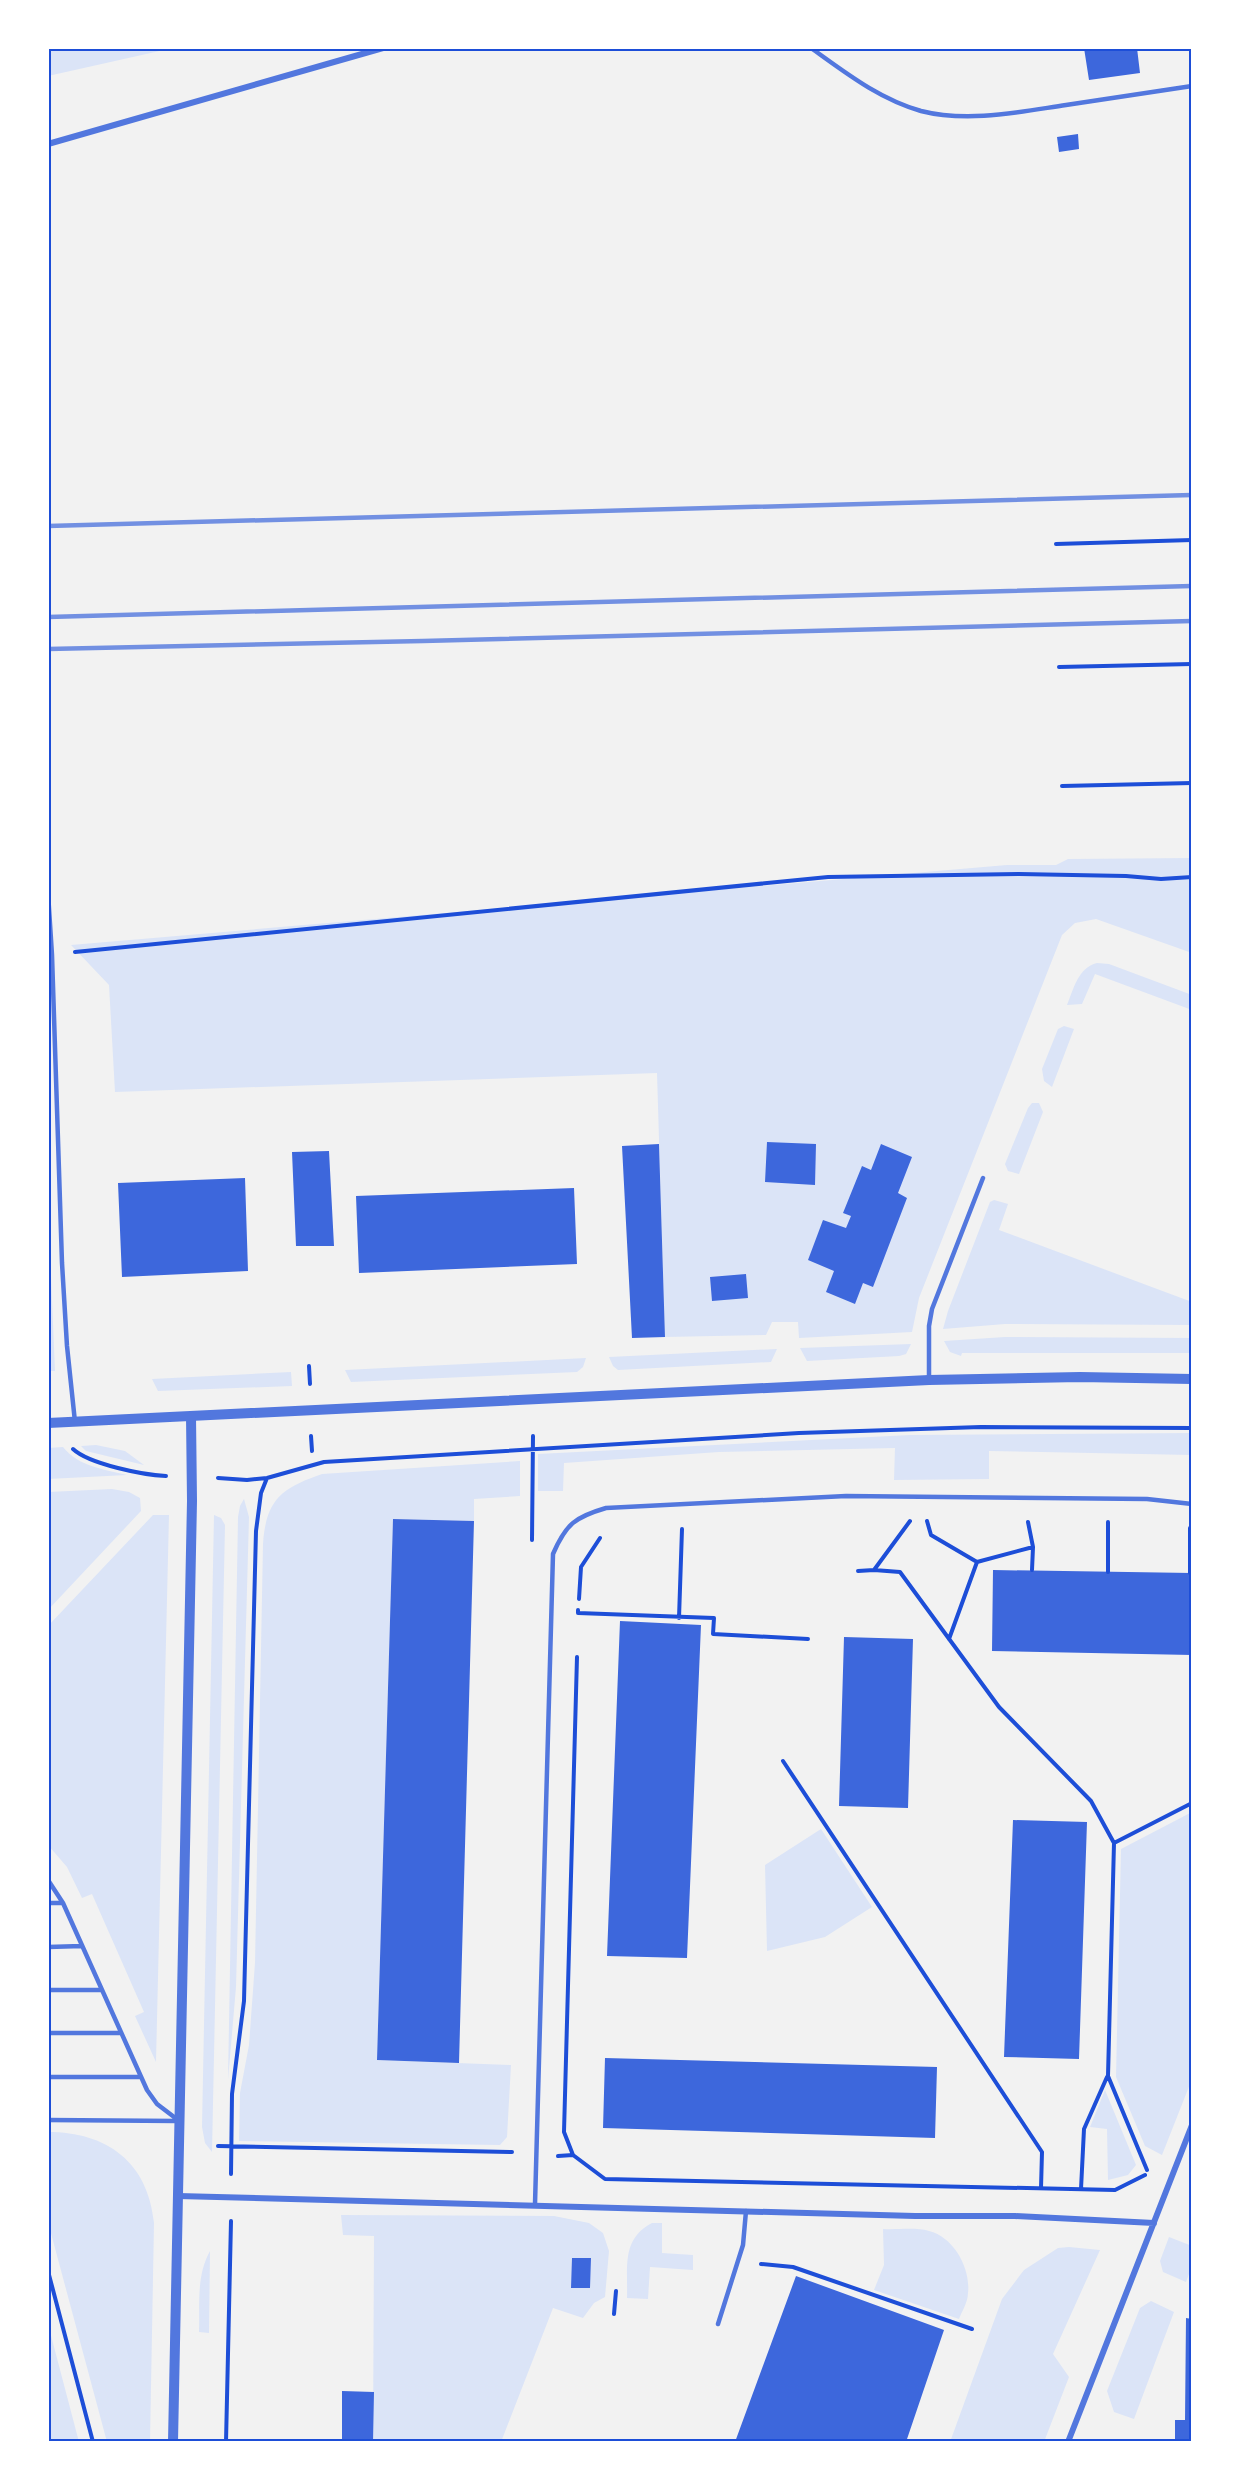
<svg xmlns="http://www.w3.org/2000/svg" width="1240" height="2490" font-family="'Public Sans',sans-serif">
  <style>
    .green { fill: #dbe4f7 }
    .building { fill: #3d67dc }
    .lines { fill: none; stroke-linecap: round; stroke-linejoin: round }
    .path { stroke: #1d4ed8; stroke-width: 4 }
    .service { stroke: #5277de; stroke-width: 4.5 }
    .minor { stroke: #5277de; stroke-width: 6 }
    .tertiary { stroke: #5277de; stroke-width: 10 }
    .rail { stroke: #7290e2; stroke-width: 4.5 }
    .neatline { fill: none; stroke: #1d4ed8; stroke-width: 2 }
  </style>
  <rect width="100%" height="100%" fill="#f2f2f2"/>
  <path class="green" d="M 48,48 L 173,48 L 48,76 Z
    M 1192,858 L 1192,953 L 1096,919 L 1075,923 L 1062,935 L 919,1298 L 912,1332 L 799,1338 L 798,1322 L 772,1322 L 766,1335 L 665,1337 L 657,1073 L 115,1092 L 109,985 L 71,945 L 1007,865 L 1056,865 L 1068,859 Z
    M 1097,963 L 1109,964 L 1192,995 L 1192,1010 L 1095,974 L 1082,1004 L 1067,1005 C 1074,988 1078,968 1097,963 Z
    M 1064,1026 L 1074,1029 L 1052,1087 L 1044,1081 L 1042,1069 L 1058,1029 Z
    M 1032,1103 L 1039,1103 L 1043,1112 L 1019,1174 L 1008,1171 L 1005,1164 L 1028,1108 Z
    M 994,1200 L 1008,1204 L 999,1230 L 1192,1302 L 1192,1325 L 1005,1324 L 943,1329 L 948,1311 L 990,1202 Z
    M 48,1205 L 55,1371 L 48,1371 Z
    M 1005,1337 L 1192,1338 L 1192,1353 L 962,1353 L 961,1356 L 950,1352 L 944,1341 Z
    M 911,1344 L 906,1354 L 899,1356 L 807,1361 L 800,1348 Z
    M 777,1349 L 771,1362 L 618,1370 L 613,1366 L 609,1357 Z
    M 586,1358 L 583,1367 L 577,1372 L 351,1382 L 345,1370 Z
    M 291,1372 L 292,1386 L 158,1391 L 152,1379 Z
    M 1192,1433 L 1192,1455 L 989,1451 L 989,1479 L 894,1480 L 895,1448 L 719,1452 L 564,1463 L 563,1491 L 538,1491 L 538,1454 L 910,1435 Z
    M 96,1445 L 125,1451 L 144,1465 L 86,1451 L 81,1446 Z
    M 63,1447 C 79,1467 104,1469 127,1475 L 48,1479 L 48,1448 Z
    M 520,1461 L 520,1496 L 474,1499 L 474,1521 L 393,1519 L 377,2060 L 511,2065 L 507,2137 L 500,2145 L 239,2141 L 240,2093 L 249,2045 L 255,1963 L 263,1544 C 266,1499 282,1488 322,1474 Z
    M 112,1489 L 129,1492 L 140,1498 L 141,1511 L 48,1610 L 48,1492 Z
    M 244,1499 L 249,1517 L 236,1987 L 228,2080 L 238,1517 L 240,1506 Z
    M 153,1515 L 169,1515 L 156,2062 L 135,2016 L 144,2012 L 92,1894 L 82,1898 L 67,1867 L 48,1845 L 48,1626 Z
    M 214,1515 L 221,1518 L 225,1525 L 212,2152 L 205,2143 L 202,2127 Z
    M 1192,1812 L 1192,2079 L 1162,2155 L 1145,2146 L 1116,2077 L 1121,1849 Z
    M 821,1829 L 872,1907 L 825,1937 L 767,1951 L 765,1865 Z
    M 1105,2090 L 1136,2165 L 1128,2175 L 1108,2180 L 1107,2129 L 1090,2127 Z
    M 48,2132 C 107,2132 148,2162 154,2223 L 150,2442 L 107,2442 L 48,2222 Z
    M 341,2215 L 554,2216 L 589,2223 L 603,2233 L 609,2251 L 605,2297 L 594,2303 L 583,2318 L 553,2308 L 501,2442 L 373,2442 L 374,2236 L 343,2235 Z
    M 652,2223 L 662,2223 L 662,2253 L 693,2255 L 693,2270 L 650,2267 L 648,2299 L 627,2298 C 628,2268 621,2239 652,2223 Z
    M 883,2229 C 897,2230 916,2227 929,2231 C 954,2237 971,2269 968,2293 C 968,2302 962,2311 959,2319 L 874,2290 L 884,2265 Z
    M 1169,2237 L 1192,2246 L 1192,2266 L 1186,2282 L 1163,2272 L 1160,2261 Z
    M 1069,2247 L 1100,2250 L 1053,2354 L 1069,2377 L 1044,2442 L 950,2442 L 1002,2299 L 1024,2270 L 1058,2248 Z
    M 210,2251 L 209,2333 L 199,2332 C 200,2305 196,2276 210,2251 Z
    M 1151,2301 L 1174,2312 L 1134,2419 L 1114,2412 L 1107,2391 L 1140,2308 Z
    M 48,2324 L 79,2442 L 48,2442 Z"/>
  <path class="building" d="M 1084,48 L 1137,48 L 1140,73 L 1089,80 Z
    M 1078,134 L 1079,149 L 1059,152 L 1057,137 Z
    M 767,1142 L 816,1144 L 815,1185 L 765,1182 Z
    M 659,1144 L 665,1337 L 632,1338 L 622,1146 Z
    M 881,1144 L 912,1157 L 898,1193 L 907,1198 L 873,1287 L 863,1283 L 855,1304 L 826,1292 L 834,1271 L 808,1260 L 823,1220 L 846,1228 L 851,1216 L 843,1213 L 862,1166 L 871,1170 Z
    M 329,1151 L 334,1246 L 296,1246 L 292,1152 Z
    M 245,1178 L 248,1271 L 122,1277 L 118,1183 Z
    M 574,1188 L 577,1264 L 359,1273 L 356,1196 Z
    M 746,1274 L 748,1298 L 712,1301 L 710,1277 Z
    M 393,1519 L 474,1521 L 459,2063 L 377,2060 Z
    M 993,1570 L 1192,1573 L 1192,1655 L 992,1651 Z
    M 620,1621 L 701,1625 L 687,1958 L 607,1956 Z
    M 844,1637 L 913,1639 L 908,1808 L 839,1806 Z
    M 1013,1820 L 1087,1822 L 1079,2059 L 1004,2057 Z
    M 605,2058 L 937,2067 L 935,2138 L 603,2128 Z
    M 572,2258 L 591,2258 L 590,2288 L 571,2288 Z
    M 796,2276 L 944,2330 L 906,2442 L 735,2442 Z
    M 1186,2318 L 1192,2319 L 1192,2442 L 1175,2442 L 1175,2420 L 1185,2420 Z
    M 342,2391 L 374,2392 L 373,2442 L 342,2442 Z"/>
  <g class="lines">
    <path class="path" d="M 1056,544 L 1192,540
      M 1059,667 L 1192,664
      M 1062,786 L 1192,783
      M 75,952 L 828,877 L 1019,874 L 1126,876 L 1161,879 L 1192,877
      M 309,1366 L 310,1384
      M 311,1436 L 312,1451
      M 73,1449 C 89,1464 143,1475 166,1476
      M 218,1478 L 247,1480 L 267,1478 L 324,1462 L 799,1433 L 981,1427 L 1192,1428
      M 927,1521 L 931,1535 L 977,1562 L 1033,1547 L 1028,1522
      M 1108,1522 L 1108,1572
      M 1190,1528 L 1190,1573
      M 532,1540 L 533,1436
      M 874,1570 L 900,1572 L 999,1707 L 1091,1801 L 1114,1843
      M 1032,1570 L 1033,1547
      M 858,1571 L 874,1570 L 910,1521
      M 579,1599 L 581,1567 L 600,1538
      M 578,1610 L 578,1613 L 714,1618 L 713,1634 L 808,1639
      M 679,1618 L 682,1529
      M 949,1639 L 977,1562
      M 783,1761 L 1042,2152 L 1041,2188
      M 218,2146 L 512,2152
      M 573,2155 L 564,2132 L 577,1657
      M 558,2156 L 573,2155 L 605,2179 L 1115,2190 L 1145,2175
      M 1147,2170 L 1108,2076 L 1114,1843 L 1192,1803
      M 231,2174 L 232,2094 L 244,2001 L 256,1531 L 261,1493 L 267,1478
      M 1081,2189 L 1084,2129 L 1107,2077
      M 761,2264 L 793,2267 L 972,2329
      M 48,2271 L 93,2442
      M 614,2314 L 616,2291
      M 226,2442 L 231,2221"/>
    <path class="service" d="M 811,48 C 846,73 879,99 921,111 C 968,123 1019,112 1066,105 C 1108,99 1150,92 1192,86
      M 48,893 L 52,955 L 62,1263 L 67,1346 L 75,1422
      M 929,1379 L 929,1326 L 932,1309 L 983,1178
      M 48,1880 L 63,1903 L 147,2090 L 157,2104 L 178,2120
      M 48,1903 L 63,1903
      M 48,1947 L 82,1946
      M 48,1990 L 102,1990
      M 48,2033 L 121,2033
      M 48,2077 L 140,2077
      M 48,2120 L 177,2121
      M 535,2204 L 553,1554 C 566,1524 575,1517 606,1508 L 846,1496 L 1147,1499 L 1192,1504
      M 718,2324 L 743,2245 L 746,2211"/>
    <path class="minor" d="M 48,144 L 383,48
      M 178,2196 L 915,2216 L 1015,2216 L 1154,2223
      M 1068,2442 L 1192,2125"/>
    <path class="tertiary" d="M 48,1423 L 929,1380 L 1080,1377 L 1192,1379
      M 173,2442 L 192,1501 L 191,1416"/>
    <path class="rail" d="M 48,526 L 1192,495
      M 48,617 L 1192,586
      M 48,649 L 423,641 L 1192,621"/>
  </g>
  <rect width="1240" height="2490" fill="none" stroke="#ffffff" stroke-width="99"/>
  <rect x="50" y="50" width="1140" height="2390" class="neatline"/>
</svg>
